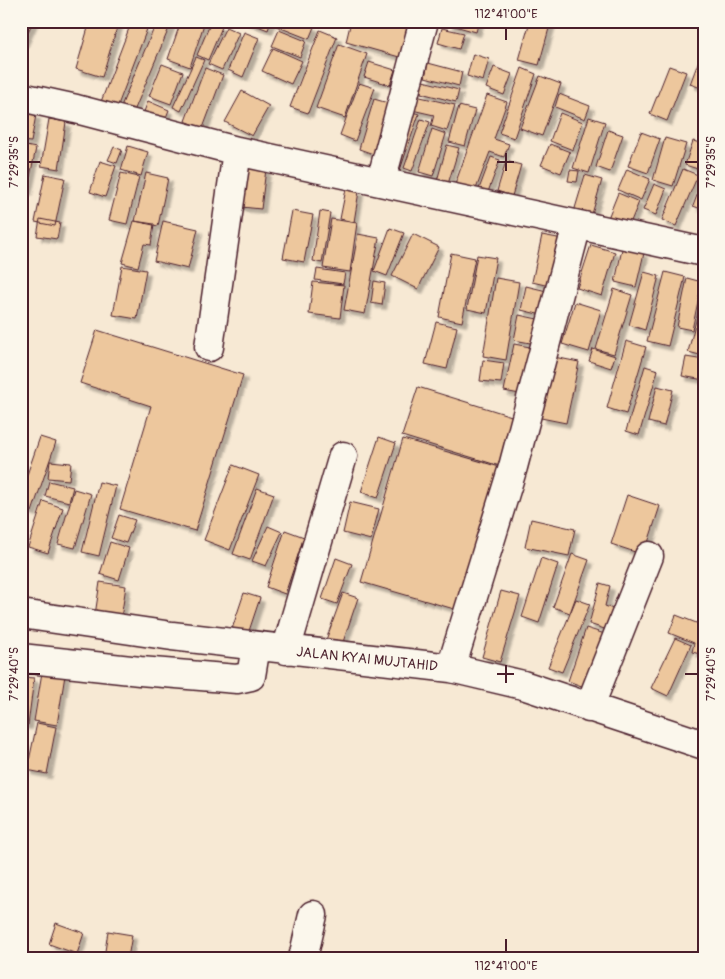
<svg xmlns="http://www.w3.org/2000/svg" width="725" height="979" font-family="Pangolin,sans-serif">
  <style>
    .building { fill: #edc79d; stroke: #4a1f2b; filter: url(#shadow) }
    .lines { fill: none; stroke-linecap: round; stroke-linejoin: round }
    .minor-casing { stroke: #4a1f2b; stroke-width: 31 }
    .minor { stroke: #fbf7ec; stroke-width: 28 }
    .ticks { fill: none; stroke: #4a1f2b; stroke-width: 2 }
    .labels { text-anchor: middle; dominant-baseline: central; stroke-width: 4; stroke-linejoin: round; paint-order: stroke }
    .street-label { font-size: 14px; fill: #4a1f2b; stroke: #fbf7ec }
    .neatline { fill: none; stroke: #4a1f2b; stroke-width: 2 }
    .ticks-label { font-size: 12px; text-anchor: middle; fill: #4a1f2b }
  </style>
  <defs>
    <filter id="shadow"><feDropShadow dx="4.5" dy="4.5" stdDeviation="1" flood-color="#0004"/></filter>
  </defs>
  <rect width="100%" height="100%" fill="#f7e9d4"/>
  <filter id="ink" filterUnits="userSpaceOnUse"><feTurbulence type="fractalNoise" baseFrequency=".02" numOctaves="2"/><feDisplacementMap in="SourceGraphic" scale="10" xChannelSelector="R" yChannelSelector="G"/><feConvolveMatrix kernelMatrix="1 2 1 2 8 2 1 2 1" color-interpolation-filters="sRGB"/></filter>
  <g filter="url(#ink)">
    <path class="building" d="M 21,21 L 33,21 L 21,47 Z
      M 90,21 L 119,21 L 102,77 L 76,69 Z
      M 157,21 L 172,21 L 132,116 L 119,111 Z
      M 181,21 L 205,21 L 190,67 L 168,59 Z
      M 245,21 L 271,21 L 268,30 Z
      M 278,21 L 300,21 L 314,27 L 309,39 L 276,26 Z
      M 351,21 L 421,21 L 410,60 L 346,42 Z
      M 449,21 L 479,21 L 476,32 L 448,24 Z
      M 530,21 L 551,21 L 539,65 L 519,60 Z
      M 211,22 L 222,27 L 208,60 L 197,55 Z
      M 131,23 L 147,29 L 115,113 L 99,107 Z
      M 226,27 L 239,33 L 222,70 L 208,64 Z
      M 442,28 L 464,33 L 459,49 L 438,43 Z
      M 279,30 L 306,41 L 300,57 L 272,46 Z
      M 320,30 L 337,37 L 308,113 L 290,107 Z
      M 244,32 L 259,38 L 243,77 L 228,70 Z
      M 339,44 L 367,54 L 345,118 L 316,108 Z
      M 704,47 L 704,89 L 690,84 Z
      M 273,48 L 302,61 L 291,84 L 262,71 Z
      M 473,54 L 489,59 L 483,81 L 467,76 Z
      M 196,57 L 204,60 L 181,111 L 173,107 Z
      M 369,62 L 395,70 L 390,85 L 364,77 Z
      M 428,63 L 462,72 L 459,86 L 425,77 Z
      M 162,64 L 183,72 L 171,104 L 149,96 Z
      M 669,66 L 686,72 L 667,121 L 650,114 Z
      M 494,67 L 512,74 L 504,95 L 486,88 Z
      M 205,68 L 223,75 L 203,128 L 185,121 Z
      M 522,68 L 536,74 L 514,138 L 499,133 Z
      M 540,76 L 561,84 L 542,136 L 520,128 Z
      M 423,81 L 459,90 L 456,102 L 421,93 Z
      M 359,83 L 375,88 L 355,141 L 340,135 Z
      M 242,91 L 269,106 L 252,136 L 225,122 Z
      M 559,94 L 590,106 L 585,119 L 555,107 Z
      M 487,95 L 507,102 L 494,139 L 509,144 L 504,157 L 490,152 L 473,197 L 453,190 Z
      M 416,96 L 455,105 L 447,131 L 431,126 L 434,115 L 412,110 Z
      M 374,99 L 395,105 L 379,156 L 359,149 Z
      M 148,101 L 169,110 L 163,125 L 142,117 Z
      M 459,106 L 475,110 L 465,146 L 449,142 Z
      M 409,111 L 419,114 L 398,176 L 387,173 Z
      M 23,113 L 36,115 L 31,142 L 21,141 Z
      M 560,113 L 583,122 L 573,150 L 550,141 Z
      M 589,117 L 605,122 L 589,173 L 573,168 Z
      M 49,119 L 66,122 L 59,169 L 41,166 Z
      M 421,119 L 430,122 L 412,171 L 404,168 Z
      M 432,129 L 446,134 L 433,176 L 419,172 Z
      M 608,130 L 623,135 L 610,172 L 596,167 Z
      M 641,132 L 660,139 L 648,173 L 628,166 Z
      M 665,138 L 686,144 L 673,186 L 653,180 Z
      M 693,141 L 704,144 L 704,161 L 701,170 L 685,165 Z
      M 550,144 L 570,152 L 561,173 L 541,165 Z
      M 21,145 L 36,148 L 27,191 L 21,190 Z
      M 447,145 L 459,148 L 448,184 L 437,181 Z
      M 128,146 L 148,152 L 141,176 L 121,170 Z
      M 114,147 L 122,150 L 117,163 L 108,160 Z
      M 491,157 L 500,160 L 485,200 L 476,197 Z
      M 100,161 L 116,166 L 105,197 L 90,192 Z
      M 506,161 L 521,165 L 512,196 L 497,191 Z
      M 237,166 L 266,169 L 261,209 L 232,206 Z
      M 627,169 L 650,179 L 641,200 L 618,190 Z
      M 683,169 L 698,175 L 676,226 L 662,220 Z
      M 570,170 L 579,171 L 577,182 L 568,181 Z
      M 121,173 L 139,177 L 127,224 L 109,220 Z
      M 146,173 L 168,178 L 158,226 L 135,221 Z
      M 45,174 L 65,178 L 55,226 L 35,222 Z
      M 585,175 L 602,180 L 590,221 L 573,215 Z
      M 704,177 L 704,210 L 693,206 Z
      M 654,184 L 666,189 L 656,215 L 643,210 Z
      M 346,189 L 359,191 L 354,222 L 340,219 Z
      M 618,193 L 639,202 L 629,226 L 608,218 Z
      M 292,211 L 313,215 L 304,262 L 283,258 Z
      M 320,211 L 330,213 L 322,263 L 313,261 Z
      M 40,219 L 60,223 L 57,239 L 37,236 Z
      M 331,219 L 357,223 L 350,272 L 323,268 Z
      M 134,221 L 154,224 L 151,245 L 144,244 L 138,267 L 122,263 Z
      M 163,221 L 198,229 L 188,269 L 154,261 Z
      M 390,228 L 404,233 L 387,276 L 374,271 Z
      M 358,234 L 379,238 L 365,314 L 344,310 Z
      M 413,234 L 439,247 L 418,289 L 392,276 Z
      M 542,235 L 563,239 L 554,287 L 532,282 Z
      M 591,245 L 615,252 L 602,296 L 577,288 Z
      M 622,249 L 644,253 L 636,287 L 615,282 Z
      M 451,253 L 475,258 L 462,322 L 439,317 Z
      M 477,255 L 496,258 L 486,313 L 467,309 Z
      M 122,266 L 146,270 L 137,319 L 113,315 Z
      M 317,269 L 345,273 L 343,284 L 315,280 Z
      M 644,272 L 659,276 L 645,330 L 629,325 Z
      M 665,272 L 685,277 L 668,346 L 647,341 Z
      M 496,278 L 519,282 L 506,360 L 483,356 Z
      M 687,278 L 702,282 L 692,330 L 677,327 Z
      M 374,281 L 385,283 L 382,305 L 371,303 Z
      M 313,282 L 344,285 L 340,318 L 309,314 Z
      M 526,286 L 551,292 L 546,316 L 521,310 Z
      M 614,289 L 632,295 L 614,354 L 596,349 Z
      M 575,302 L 601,310 L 589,352 L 562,344 Z
      M 699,309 L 704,310 L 704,356 L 688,352 Z
      M 519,315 L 547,321 L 541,345 L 514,340 Z
      M 436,322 L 457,327 L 447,369 L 425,364 Z
      M 97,330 L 243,375 L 195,531 L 120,509 L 151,406 L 80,383 Z
      M 626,341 L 646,347 L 626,414 L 607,408 Z
      M 514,344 L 535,348 L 525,395 L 504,391 Z
      M 593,349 L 615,356 L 611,368 L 589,361 Z
      M 554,357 L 579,362 L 566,423 L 541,418 Z
      M 686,357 L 704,360 L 704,380 L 682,376 Z
      M 483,360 L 504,363 L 501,383 L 480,381 Z
      M 645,366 L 658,370 L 639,435 L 626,431 Z
      M 657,386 L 673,390 L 664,426 L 648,422 Z
      M 418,387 L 518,418 L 503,467 L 402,436 Z
      M 40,437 L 56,442 L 32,512 L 21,508 L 21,492 Z
      M 379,437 L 396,443 L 378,498 L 361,492 Z
      M 403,439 L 503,468 L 461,611 L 361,582 Z
      M 50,461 L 71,463 L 69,480 L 48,478 Z
      M 233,465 L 259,475 L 230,550 L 204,540 Z
      M 49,481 L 73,487 L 69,502 L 45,496 Z
      M 99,482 L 116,486 L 99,556 L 82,552 Z
      M 257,488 L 274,494 L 250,560 L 233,554 Z
      M 74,489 L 91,494 L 75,548 L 58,544 Z
      M 627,495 L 660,506 L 644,555 L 611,544 Z
      M 43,501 L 63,508 L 48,553 L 28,547 Z
      M 350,502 L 379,509 L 371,540 L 343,533 Z
      M 119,515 L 135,520 L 126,543 L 111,538 Z
      M 531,519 L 575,529 L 569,556 L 525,547 Z
      M 268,526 L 282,532 L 266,566 L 252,561 Z
      M 285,530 L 304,537 L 285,594 L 266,587 Z
      M 110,542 L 129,548 L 119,580 L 100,574 Z
      M 572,554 L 589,560 L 570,613 L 553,607 Z
      M 336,558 L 352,564 L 337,604 L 322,599 Z
      M 541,558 L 558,564 L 539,623 L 522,617 Z
      M 100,582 L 126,586 L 121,618 L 95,615 Z
      M 600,583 L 610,586 L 605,606 L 621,612 L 614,632 L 589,624 Z
      M 501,591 L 520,596 L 500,662 L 482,657 Z
      M 244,593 L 260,598 L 248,634 L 232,629 Z
      M 343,593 L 358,598 L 342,645 L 326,640 Z
      M 576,599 L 590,604 L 562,672 L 548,667 Z
      M 676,615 L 704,626 L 704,655 L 692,652 L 694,643 L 669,633 Z
      M 586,628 L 605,634 L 587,688 L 568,681 Z
      M 675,638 L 691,645 L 668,696 L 651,688 Z
      M 43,666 L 66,669 L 57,725 L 34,721 Z
      M 21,677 L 34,678 L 28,725 L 21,724 Z
      M 37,723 L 56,727 L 47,774 L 27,770 Z
      M 56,923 L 84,933 L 77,954 L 49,944 Z
      M 108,931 L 132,935 L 128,958 L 104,958 Z"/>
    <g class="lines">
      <defs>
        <path id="minor" d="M 21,97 L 76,109 L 237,151 L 704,252
          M 381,181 L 424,21
          M 209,347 L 237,151
          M 21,614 L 172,636 L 451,668 L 523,685 L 704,745
          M 286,650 L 343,456
          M 21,658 L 140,671 L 237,679 L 251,676 L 256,646
          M 451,668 L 513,467 L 577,225
          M 589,708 L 649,556
          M 303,958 L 313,915"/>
      </defs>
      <use href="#minor" class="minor-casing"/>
      <use href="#minor" class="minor"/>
    </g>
  </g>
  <path class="ticks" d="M 506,28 L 506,40M 506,153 L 506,171M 28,162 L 40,162M 497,162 L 514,162M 685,162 L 698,162M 506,665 L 506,683M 28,674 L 40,674M 497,674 L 514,674M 685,674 L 698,674M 506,939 L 506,952"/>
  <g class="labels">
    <g class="street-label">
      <text transform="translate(367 659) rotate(6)">JALAN KYAI MUJTAHID</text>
    </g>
  </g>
  <rect width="725" height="979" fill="none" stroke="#fbf7ec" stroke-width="55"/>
  <rect x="28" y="28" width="670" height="924" class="neatline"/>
  <g class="ticks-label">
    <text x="506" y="18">112°41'00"E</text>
    <text transform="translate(14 162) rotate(-90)" y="4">7°29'35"S</text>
    <text transform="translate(711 162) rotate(-90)" y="4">7°29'35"S</text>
    <text transform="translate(14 674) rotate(-90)" y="4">7°29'40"S</text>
    <text transform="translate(711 674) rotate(-90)" y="4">7°29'40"S</text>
    <text x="506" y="970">112°41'00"E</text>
  </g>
</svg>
